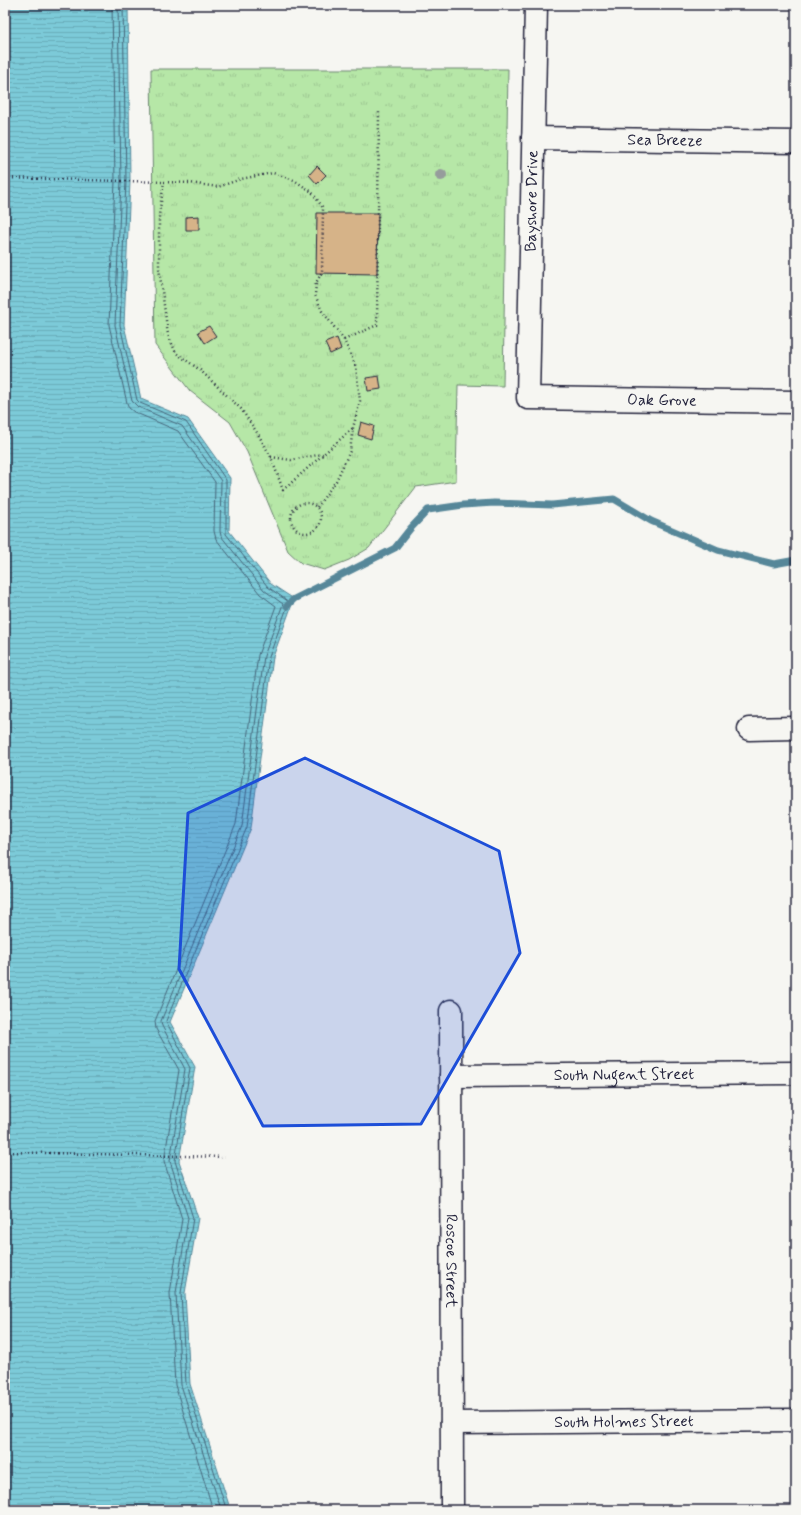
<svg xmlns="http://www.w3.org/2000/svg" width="801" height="1515" font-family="Mynerve,sans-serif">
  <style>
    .park { fill: url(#park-tufts); stroke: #6c8471 }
    .water { fill: url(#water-rules); stroke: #578799 }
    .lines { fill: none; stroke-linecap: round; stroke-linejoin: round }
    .shore { stroke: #46657a; stroke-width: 1 }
    .stream { stroke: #578799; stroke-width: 7 }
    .building { fill: #d6b388; stroke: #22223b }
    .minor-casing { stroke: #22223b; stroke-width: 25 }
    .path { stroke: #22223b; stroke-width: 2.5; stroke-dasharray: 1 3; stroke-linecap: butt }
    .minor { stroke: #f6f6f2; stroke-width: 22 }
    .tree { fill: #969c9c }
    .marked { fill: #1d4ed8; fill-opacity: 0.2; stroke: #1d4ed8; stroke-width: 3; stroke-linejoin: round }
    .labels { text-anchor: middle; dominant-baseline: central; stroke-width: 3.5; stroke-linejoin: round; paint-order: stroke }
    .street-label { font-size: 16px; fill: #22223b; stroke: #f6f6f2 }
  </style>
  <defs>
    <pattern id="park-tufts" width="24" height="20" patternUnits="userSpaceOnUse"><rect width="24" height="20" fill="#b6e7a7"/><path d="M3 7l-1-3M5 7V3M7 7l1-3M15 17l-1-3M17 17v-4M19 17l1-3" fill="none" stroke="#9cc691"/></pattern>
    <pattern id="water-rules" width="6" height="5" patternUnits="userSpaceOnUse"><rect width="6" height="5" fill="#7bcad8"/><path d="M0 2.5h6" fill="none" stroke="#6aadba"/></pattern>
  </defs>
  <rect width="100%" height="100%" fill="#f6f6f2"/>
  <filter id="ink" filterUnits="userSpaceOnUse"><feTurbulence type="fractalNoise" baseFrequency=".025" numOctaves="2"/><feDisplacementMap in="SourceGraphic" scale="8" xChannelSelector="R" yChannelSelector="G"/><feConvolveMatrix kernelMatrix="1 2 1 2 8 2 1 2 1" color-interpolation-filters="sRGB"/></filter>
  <g filter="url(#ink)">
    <path class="park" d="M 151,69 L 508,69 L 503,386 L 458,385 L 456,481 L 416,487 L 369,548 L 349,560 L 324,570 L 301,563 L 288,551 L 247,452 L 230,422 L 190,391 L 155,345 Z"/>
    <path class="water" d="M 5,5 L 128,5 L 130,181 L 124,325 L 141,399 L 188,419 L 230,478 L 229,531 L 271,584 L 294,599 L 273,657 L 251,828 L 170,1022 L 195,1067 L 179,1161 L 198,1218 L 185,1293 L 190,1384 L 229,1505 L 228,1510 L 5,1510 Z"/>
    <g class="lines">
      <path class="shore" d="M 112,5 L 115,181 L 109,325 L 127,403 L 129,408 L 134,412 L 178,431 L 215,482 L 214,531 L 216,539 L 260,594 L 276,606 L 258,655 L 236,824 L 155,1021 L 156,1029 L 179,1070 L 164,1161 L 182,1219 L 170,1293 L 175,1385 L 213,1510
        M 118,5 L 121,181 L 115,325 L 132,401 L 138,407 L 182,426 L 221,481 L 220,531 L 221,536 L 264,590 L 283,604 L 264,656 L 242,826 L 161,1021 L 162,1026 L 185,1069 L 170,1161 L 188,1218 L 176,1293 L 181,1385 L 220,1506 L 219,1510
        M 123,5 L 126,181 L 120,325 L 137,400 L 140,403 L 186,422 L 226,480 L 226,534 L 268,587 L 289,602 L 269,657 L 247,827 L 166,1021 L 190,1068 L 175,1161 L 193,1218 L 181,1293 L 186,1384 L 225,1505 L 225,1510"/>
      <path class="stream" d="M 287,606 L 294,599 L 395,548 L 410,529 L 428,510 L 463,505 L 494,503 L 552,505 L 614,499 L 651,521 L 718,550 L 774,564 L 796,560"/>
    </g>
    <path class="building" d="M 317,166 L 326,175 L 317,184 L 309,175 Z
      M 317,213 L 378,213 L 377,274 L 316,273 Z
      M 199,216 L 199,230 L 186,230 L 186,217 Z
      M 209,326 L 216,336 L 205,343 L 198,332 Z
      M 337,338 L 341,349 L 330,354 L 325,343 Z
      M 379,376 L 381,389 L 368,391 L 366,378 Z
      M 361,422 L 374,426 L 371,439 L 358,435 Z"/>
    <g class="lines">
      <defs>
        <g id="minor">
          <path id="s1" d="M 536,5 L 528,398 L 796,402"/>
          <path id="s2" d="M 533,138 L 796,142"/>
          <path d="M 749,729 L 796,728"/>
          <path id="s3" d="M 451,1011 L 452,1510"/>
          <path id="s4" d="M 451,1076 L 796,1073"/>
          <path id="s5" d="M 452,1423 L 796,1420"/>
        </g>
      </defs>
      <use href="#minor" class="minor-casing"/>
      <path class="path" d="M 5,178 L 164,182
        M 344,340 L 377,325 L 379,111
        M 271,457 L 291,460 L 323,454
        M291 518a15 15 0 1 1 30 0a15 15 0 1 1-30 0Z
        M 317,507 L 336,481 L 350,451 L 353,428 L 360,401 L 356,367 L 344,340 L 322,311 L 315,295 L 316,283 L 322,272 L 323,208 L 312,192 L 294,180 L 273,173 L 241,179 L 218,187 L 190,183 L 164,182 L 159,215 L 159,268 L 168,335 L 176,353 L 200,370 L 241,409 L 258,434 L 271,457 L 283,490 L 353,428
        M 5,1152 L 225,1157"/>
      <use href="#minor" class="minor"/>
    </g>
    <circle class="tree" cx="441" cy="175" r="6"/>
  </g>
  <path class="marked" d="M 305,758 L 499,851 L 520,953 L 421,1124 L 263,1126 L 179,969 L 188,813 Z"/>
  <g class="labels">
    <g class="street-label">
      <text stroke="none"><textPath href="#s2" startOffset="132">Sea Breeze</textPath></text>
      <text transform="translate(532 201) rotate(-89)">Bayshore Drive</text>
      <text stroke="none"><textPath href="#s1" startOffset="527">Oak Grove</textPath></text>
      <text stroke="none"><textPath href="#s4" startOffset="173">South Nugent Street</textPath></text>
      <text stroke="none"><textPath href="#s3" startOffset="250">Roscoe Street</textPath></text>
      <text stroke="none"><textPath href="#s5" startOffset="172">South Holmes Street</textPath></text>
    </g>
  </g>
  <rect width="801" height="1515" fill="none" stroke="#f6f6f2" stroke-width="20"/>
  <rect x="10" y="10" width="781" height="1495" fill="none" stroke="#22223b" stroke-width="1.5" filter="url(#ink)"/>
</svg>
